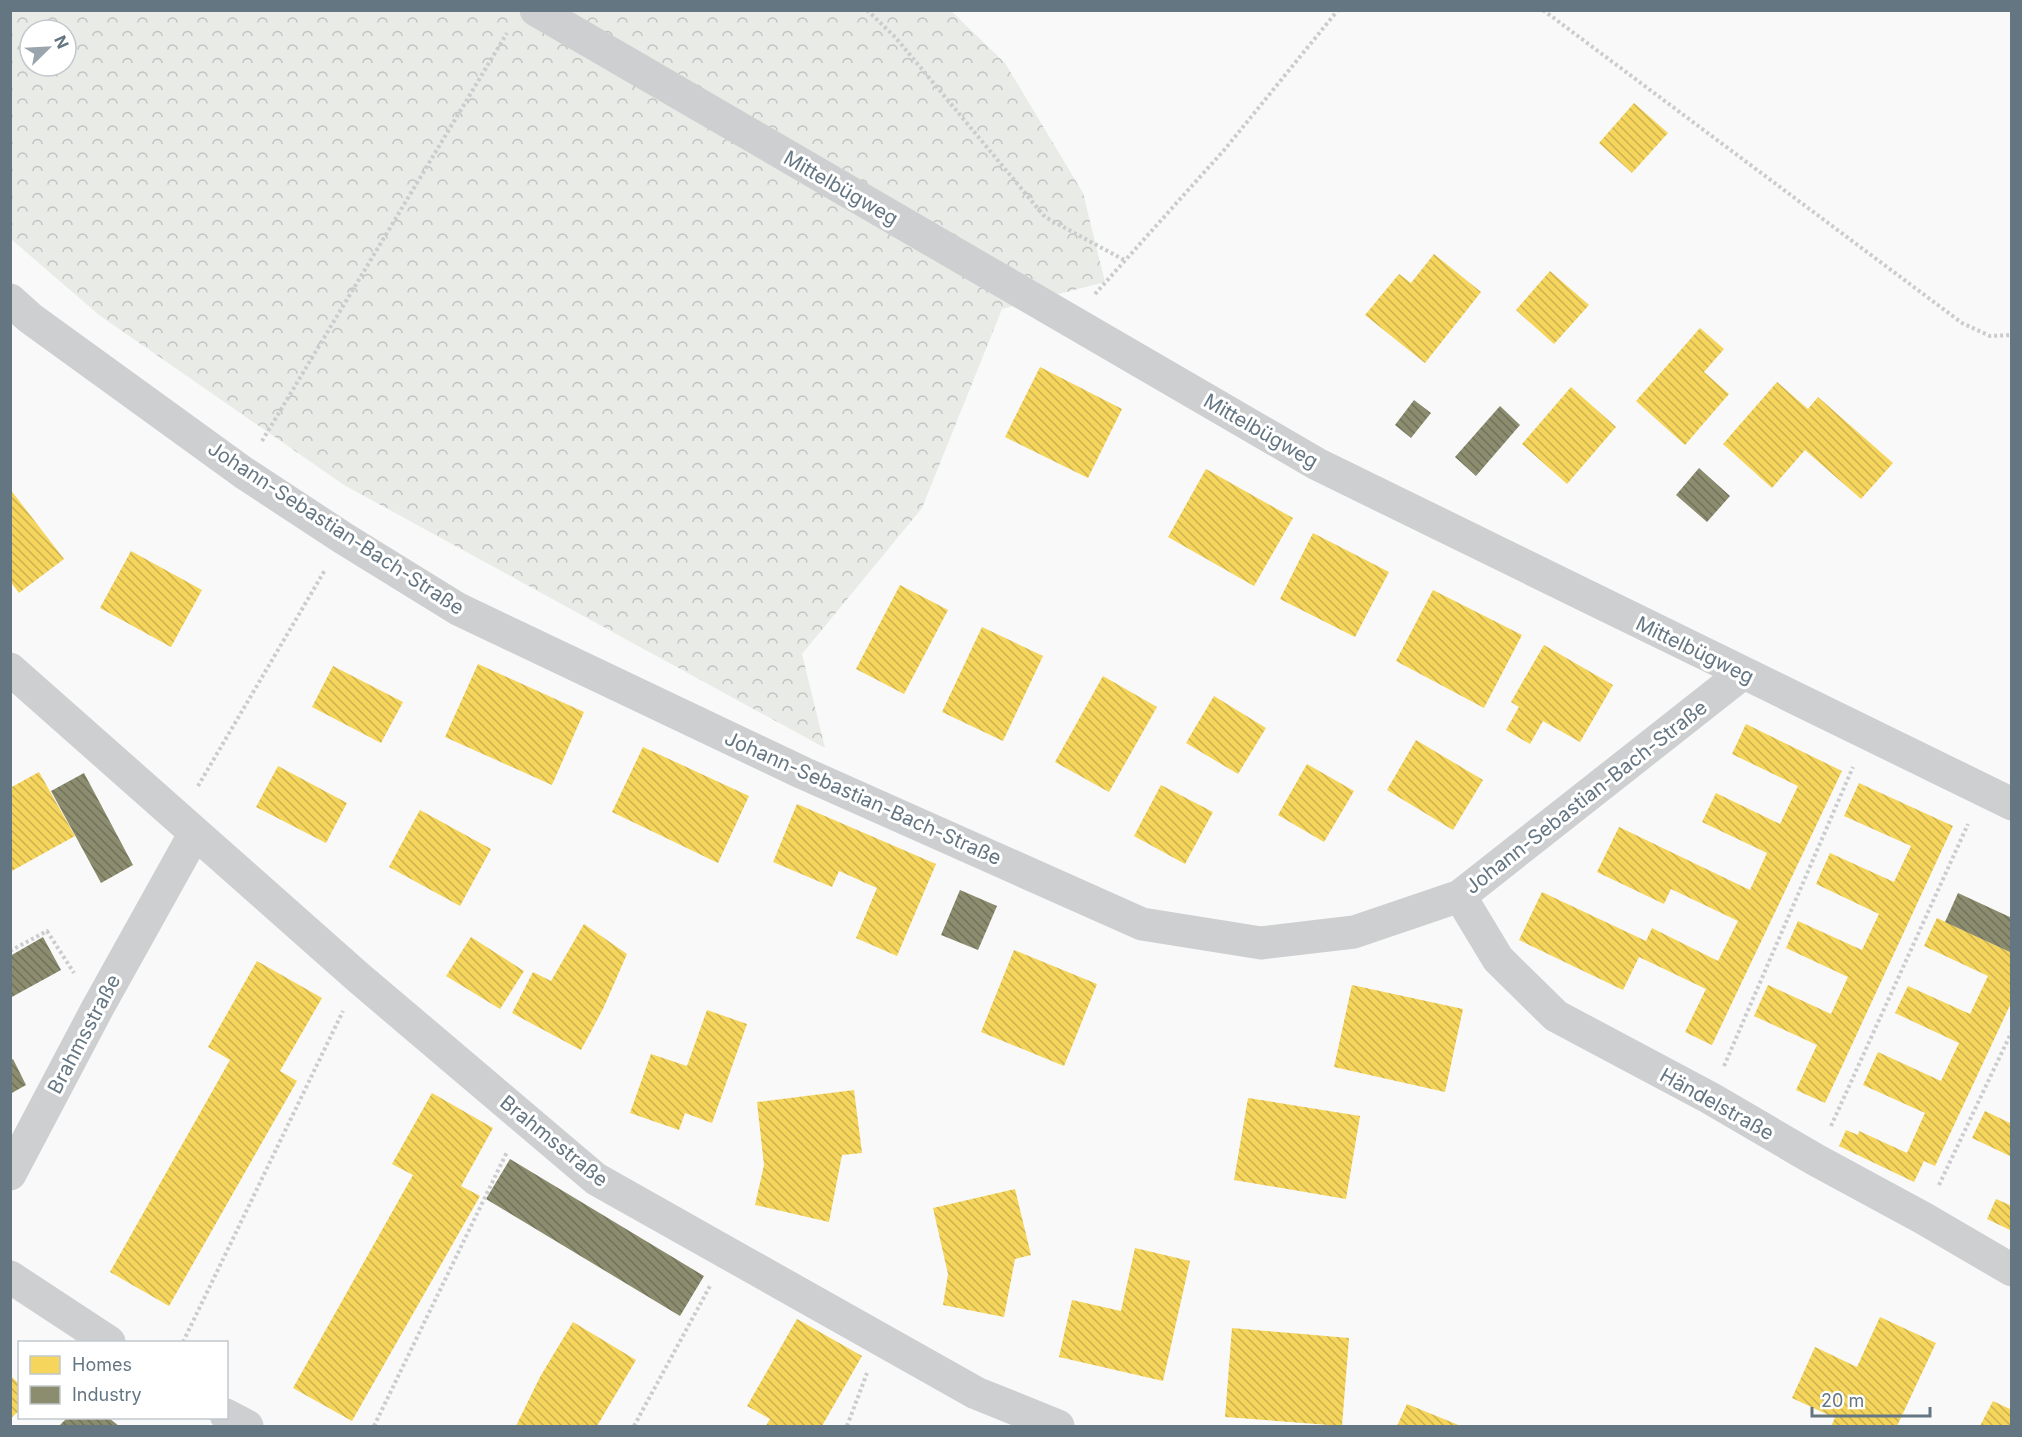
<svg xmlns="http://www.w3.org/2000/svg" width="2022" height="1437" font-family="Inter,sans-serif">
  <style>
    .forest { fill: url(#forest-crowns); fill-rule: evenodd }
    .homes { fill: url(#homes-back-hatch) }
    .industry { fill: url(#industry-back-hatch) }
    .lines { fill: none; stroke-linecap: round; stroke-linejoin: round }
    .path { stroke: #cbcccd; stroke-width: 4; stroke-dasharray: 3 3; stroke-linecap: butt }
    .street { stroke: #cecfd0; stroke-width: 33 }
    .labels { text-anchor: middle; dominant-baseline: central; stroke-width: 6; stroke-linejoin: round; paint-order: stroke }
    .street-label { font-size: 20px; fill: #657683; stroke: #fff }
  </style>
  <defs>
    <pattern id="forest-crowns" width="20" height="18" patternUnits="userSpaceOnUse" patternTransform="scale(1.5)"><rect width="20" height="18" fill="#e8ebe6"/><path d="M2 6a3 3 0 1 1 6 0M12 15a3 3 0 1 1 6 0" fill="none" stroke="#c0c3c0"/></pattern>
    <pattern id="homes-back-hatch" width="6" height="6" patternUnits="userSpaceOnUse" patternTransform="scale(1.5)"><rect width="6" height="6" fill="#f6d55c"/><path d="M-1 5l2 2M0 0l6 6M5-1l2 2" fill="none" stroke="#cbb151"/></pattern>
    <pattern id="industry-back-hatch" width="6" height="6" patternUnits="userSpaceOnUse" patternTransform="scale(1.5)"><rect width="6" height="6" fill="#8c8c6e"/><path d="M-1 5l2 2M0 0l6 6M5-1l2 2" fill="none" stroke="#70725c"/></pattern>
  </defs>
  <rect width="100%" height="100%" fill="#f9f9f9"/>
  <path class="forest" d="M 950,10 L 1005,63 L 1083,193 L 1105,282 L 1002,309 L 922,508 L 802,654 L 825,748 L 344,485 L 99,315 L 11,239 L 11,11 ZM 30,30 L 66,30 L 66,66 L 30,66 Z"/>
  <path class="homes" d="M 1634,103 L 1668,133 L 1632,173 L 1599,143 Z
    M 1434,254 L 1481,292 L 1425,363 L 1365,315 L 1399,274 L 1411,283 Z
    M 1550,271 L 1589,305 L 1554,344 L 1516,310 Z
    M 1700,328 L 1724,349 L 1704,372 L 1729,394 L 1685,445 L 1636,401 Z
    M 1040,367 L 1122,409 L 1088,478 L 1005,437 Z
    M 1777,382 L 1808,409 L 1818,397 L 1893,463 L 1861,499 L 1805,450 L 1772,488 L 1723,444 Z
    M 1571,387 L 1616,427 L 1567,484 L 1522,444 Z
    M 1206,469 L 1293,518 L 1254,586 L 1168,537 Z
    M 10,489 L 64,559 L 19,593 L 10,581 Z
    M 1313,533 L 1389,572 L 1355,637 L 1280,599 Z
    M 131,551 L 202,590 L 171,647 L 100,608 Z
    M 900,585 L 948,610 L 904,694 L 856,669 Z
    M 1433,590 L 1522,635 L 1484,708 L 1396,661 Z
    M 982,627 L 1043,656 L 1003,741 L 942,712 Z
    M 1544,645 L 1613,685 L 1580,742 L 1543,721 L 1530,744 L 1506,730 L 1519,707 L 1511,702 Z
    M 478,664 L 584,712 L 552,785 L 445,737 Z
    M 333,666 L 403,702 L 381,743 L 312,707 Z
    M 1103,676 L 1157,707 L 1109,792 L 1055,762 Z
    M 1214,696 L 1266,728 L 1238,774 L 1186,743 Z
    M 1746,724 L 1842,771 L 1712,1045 L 1685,1032 L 1706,989 L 1639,957 L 1623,990 L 1519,940 L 1542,892 L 1646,941 L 1652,928 L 1718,961 L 1738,921 L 1671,889 L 1664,904 L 1597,872 L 1619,827 L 1750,890 L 1767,853 L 1702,822 L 1716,793 L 1780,824 L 1798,786 L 1732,754 Z
    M 1416,740 L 1483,780 L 1453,830 L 1387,790 Z
    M 643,747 L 749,796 L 718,863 L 612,812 Z
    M 1307,764 L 1354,791 L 1324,842 L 1278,815 Z
    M 278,766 L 347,803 L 326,843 L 256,807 Z
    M 39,772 L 75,836 L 10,872 L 10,788 Z
    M 1859,783 L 1953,826 L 1825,1103 L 1796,1090 L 1817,1045 L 1754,1016 L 1768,985 L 1831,1014 L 1848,977 L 1786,948 L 1798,921 L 1862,950 L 1879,914 L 1816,884 L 1830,853 L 1894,882 L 1911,846 L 1844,816 Z
    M 1161,785 L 1213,812 L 1185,864 L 1134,836 Z
    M 797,804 L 936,864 L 897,956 L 856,938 L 877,888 L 839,871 L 832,887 L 773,862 Z
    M 420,810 L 491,849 L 460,906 L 389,867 Z
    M 1937,918 L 2012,953 L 2012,1001 L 1935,1166 L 1924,1161 L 1914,1182 L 1839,1146 L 1846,1130 L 1858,1135 L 1859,1131 L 1907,1153 L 1925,1113 L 1863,1085 L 1878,1052 L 1941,1081 L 1959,1043 L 1895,1013 L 1908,986 L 1970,1014 L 1988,976 L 1924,946 Z
    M 584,924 L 627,954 L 603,1009 L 581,1050 L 512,1013 L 533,972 L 551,981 Z
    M 471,937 L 524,971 L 500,1009 L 446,976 Z
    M 1014,950 L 1097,984 L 1064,1066 L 981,1032 Z
    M 257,961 L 322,998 L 280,1071 L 297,1081 L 169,1306 L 110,1272 L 230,1060 L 208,1047 Z
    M 1352,985 L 1463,1009 L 1445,1092 L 1334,1067 Z
    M 707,1010 L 747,1024 L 712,1123 L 685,1113 L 679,1130 L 630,1113 L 651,1054 L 687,1066 Z
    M 854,1090 L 862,1153 L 842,1155 L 829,1222 L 755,1205 L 764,1165 L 757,1102 Z
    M 432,1093 L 493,1128 L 461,1186 L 480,1196 L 352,1421 L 293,1388 L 413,1175 L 392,1164 Z
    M 1248,1098 L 1360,1116 L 1346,1199 L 1234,1180 Z
    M 1985,1111 L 2012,1124 L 2012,1157 L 1972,1138 Z
    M 1015,1189 L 1031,1255 L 1015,1259 L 1004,1317 L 943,1305 L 948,1274 L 933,1208 Z
    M 1996,1199 L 2012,1206 L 2012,1231 L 1987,1219 Z
    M 1135,1248 L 1190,1261 L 1163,1381 L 1059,1357 L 1072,1300 L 1121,1311 Z
    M 1880,1317 L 1936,1343 L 1897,1426 L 1831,1426 L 1835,1418 L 1792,1398 L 1815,1347 L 1857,1367 Z
    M 797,1319 L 862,1356 L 822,1426 L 766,1426 L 770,1419 L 747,1406 Z
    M 573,1322 L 636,1360 L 597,1426 L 516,1426 L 540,1377 Z
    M 1232,1328 L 1349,1338 L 1342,1426 L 1225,1417 Z
    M 10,1375 L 20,1385 L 20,1410 L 10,1419 Z
    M 1993,1401 L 2012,1410 L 2012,1426 L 1980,1426 Z
    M 1407,1404 L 1461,1426 L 1397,1426 Z"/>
  <path class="industry" d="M 1414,400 L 1431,413 L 1411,438 L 1395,425 Z
    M 1500,406 L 1520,425 L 1476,476 L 1455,457 Z
    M 1699,468 L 1730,496 L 1707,522 L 1676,495 Z
    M 84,773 L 133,865 L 101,883 L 51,791 Z
    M 960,890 L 997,906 L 978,950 L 941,935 Z
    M 1958,893 L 2012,918 L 2012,953 L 1945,922 Z
    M 43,937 L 61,970 L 10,998 L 10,956 Z
    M 13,1059 L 26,1085 L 10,1094 L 10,1061 Z
    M 510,1159 L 704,1276 L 680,1316 L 486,1199 Z
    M 67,1418 L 109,1418 L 119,1426 L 59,1426 Z"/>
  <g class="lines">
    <path class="path" d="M 867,10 L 896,38 L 1045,217 L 1126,261
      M 1543,10 L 1962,323 L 1990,336 L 2012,335
      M 1095,294 L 1225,149 L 1338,10
      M 262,441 L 507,33
      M 198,786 L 325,570
      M 10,951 L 47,931 L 74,973
      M 1724,1066 L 1853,767
      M 1831,1126 L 1968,824
      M 1939,1185 L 2012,1031
      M 183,1342 L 343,1011
      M 374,1426 L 507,1152
      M 634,1426 L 710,1286
      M 847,1426 L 867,1373"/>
    <path class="street" d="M 536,10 L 1317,464 L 2012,804
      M 10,300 L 30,318 L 244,473 L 343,538 L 458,609 L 803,773 L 1142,924 L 1261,943 L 1354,932 L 1460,896 L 1743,673
      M 10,669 L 359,978 L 596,1179 L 976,1393 L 1058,1426
      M 1460,896 L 1498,959 L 1556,1016 L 1710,1098 L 1816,1160 L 1923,1218 L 2012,1270
      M 10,1174 L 97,1009 L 195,833
      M 10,1277 L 109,1342
      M 226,1415 L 247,1426"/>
  </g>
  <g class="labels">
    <g class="street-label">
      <text transform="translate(841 188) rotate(30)">Mittelbügweg</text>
      <text transform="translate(1261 431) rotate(30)">Mittelbügweg</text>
      <text transform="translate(336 528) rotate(33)">Johann-Sebastian-Bach-Straße</text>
      <text transform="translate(1695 650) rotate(26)">Mittelbügweg</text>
      <text transform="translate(1586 797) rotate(-38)">Johann-Sebastian-Bach-Straße</text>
      <text transform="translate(863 798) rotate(24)">Johann-Sebastian-Bach-Straße</text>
      <text transform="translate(84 1034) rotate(-62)">Brahmsstraße</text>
      <text transform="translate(1717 1104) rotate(29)">Händelstraße</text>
      <text transform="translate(554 1141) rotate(39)">Brahmsstraße</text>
    </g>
  </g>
  <rect width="2022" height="1437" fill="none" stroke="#657683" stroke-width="24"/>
  <rect x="18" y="1341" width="210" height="78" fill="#ffffff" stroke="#c1c8cd" stroke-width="1.5"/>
  <rect x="30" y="1356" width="30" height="18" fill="#f6d55c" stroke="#c1c8cd" stroke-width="1.5"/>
  <text x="72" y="1371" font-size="18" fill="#657683">Homes</text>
  <rect x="30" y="1386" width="30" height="18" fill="#8c8c6e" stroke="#c1c8cd" stroke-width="1.5"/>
  <text x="72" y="1401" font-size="18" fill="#657683">Industry</text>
  <g transform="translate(48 48) rotate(66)"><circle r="28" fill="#ffffff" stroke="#c1c8cd" stroke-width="1.5"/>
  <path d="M0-4.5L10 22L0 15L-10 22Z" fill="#99a4ac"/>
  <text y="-9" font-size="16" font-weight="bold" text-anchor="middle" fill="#657683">N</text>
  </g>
  <path d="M1812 1407v9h118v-9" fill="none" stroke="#657683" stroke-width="3"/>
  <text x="1821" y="1407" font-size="18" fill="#657683" stroke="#ffffff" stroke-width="4.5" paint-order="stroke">20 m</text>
</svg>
